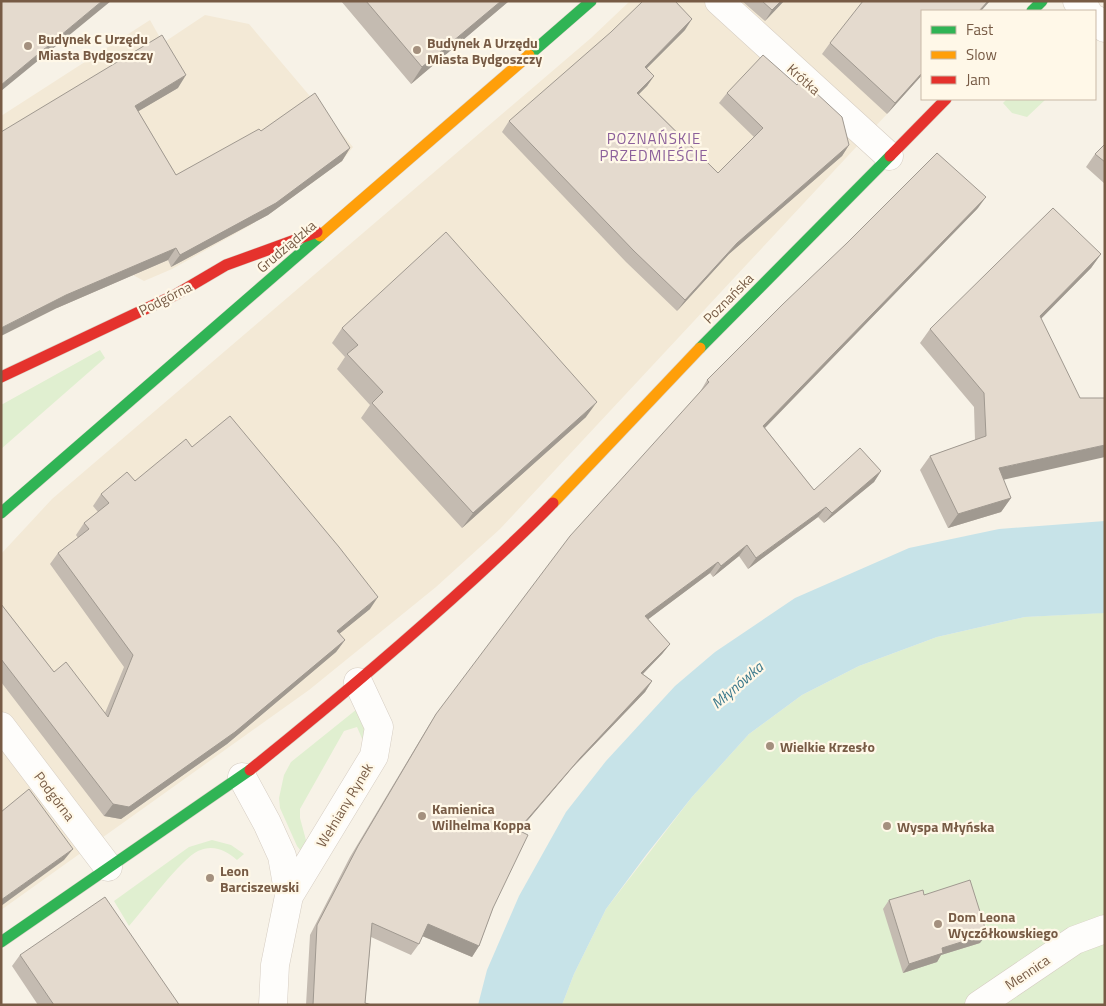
<svg xmlns="http://www.w3.org/2000/svg" width="1106" height="1006" font-family="'Titillium Web',sans-serif">
  <style>
    .residential { fill: #f3e9d6 }
    .green { fill: #e0efd0 }
    .water { fill: #c7e3e8 }
    .lines { fill: none; stroke-linecap: round; stroke-linejoin: round }
    .street-casing { stroke: #d6cdc2; stroke-width: 29 }
    .fast-casing { stroke: #d8cfc3; stroke-width: 12 }
    .slow-casing { stroke: #d8cfc3; stroke-width: 12 }
    .jam-casing { stroke: #d8cfc3; stroke-width: 12 }
    .street { stroke: #fefdfb; stroke-width: 28 }
    .fast { stroke: #30b455; stroke-width: 11 }
    .slow { stroke: #ff9f0a; stroke-width: 11 }
    .jam { stroke: #e5322d; stroke-width: 11 }
    .wall { fill: #c4bbb1 }
    .shaded-wall { fill: #a09990 }
    .building { fill: #e4dace; stroke: #a09990 }
    .poi-dot { fill: #a4907e; stroke: #fff8e8; stroke-width: 2 }
    .labels { text-anchor: middle; dominant-baseline: central; stroke-width: 4.5; stroke-linejoin: round; paint-order: stroke }
    .poi-label { font-size: 14px; font-weight: bold; fill: #775b45; stroke: #fff8e8; text-anchor: start }
    .street-label { font-size: 14px; fill: #775b45; stroke: #fff8e8 }
    .neighbourhood-label { font-size: 15px; letter-spacing: 1px; fill: #8c609b; stroke: #fff8e8 }
    .water-label { font-size: 15px; font-style: italic; fill: #3c7a8d; stroke: #fff8e8 }
  </style>
  <rect width="100%" height="100%" fill="#f7f2e7"/>
  <path class="residential" d="M 630,1 L 990,1 L 922,11 L 887,114 L 500,529 L 436,587 L 309,690 L 1,910 L 1,554 L 52,499 L 591,38 Z
    M 205,15 L 249,24 L 353,147 L 342,161 L 284,203 L 264,213 L 251,225 L 172,269 L 144,281 L 133,275 L 57,308 L 1,336 L 1,116 L 150,20 L 163,43 Z"/>
  <path class="green" d="M 1007,99 L 1046,99 L 1027,117 L 1012,113 L 1003,103 Z
    M 100,350 L 105,358 L 1,449 L 1,405 Z
    M 1099,613 L 1105,613 L 1105,1005 L 562,1005 L 574,974 L 606,909 L 692,797 L 749,734 L 802,695 L 859,666 L 937,637 L 1025,617 Z
    M 357,709 L 369,731 L 364,743 L 357,727 L 344,731 L 300,809 L 300,818 L 307,844 L 301,851 L 297,846 L 280,808 L 279,798 L 284,775 L 291,762 Z
    M 212,840 L 231,845 L 244,854 L 237,860 C 226,850 213,844 198,851 C 181,859 144,909 129,926 L 114,901 L 189,847 Z"/>
  <path class="water" d="M 1105,521 L 1105,613 L 1025,617 L 937,637 L 859,666 L 802,695 L 749,734 L 692,797 L 646,855 L 606,909 L 574,974 L 562,1005 L 478,1005 L 487,970 L 519,896 L 566,812 L 606,761 L 675,686 L 715,652 L 795,598 L 909,548 L 999,529 Z"/>
  <g class="lines">
    <defs>
      <path id="street" d="M 719,1 L 889,156
        M 1077,1 L 1087,11
        M 1095,19 L 1105,28
        M 1,726 L 108,867
        M 242,777 L 267,823 L 282,856 L 289,896
        M 273,1005 L 275,965 L 289,896 L 374,756 L 379,727 L 358,682
        M 979,1005 L 1075,940 L 1105,929"/>
      <path id="fast" d="M 1032,11 L 1042,1
        M 529,55 L 591,1
        M 700,348 L 890,156
        M 1,513 L 320,236
        M 1,942 L 250,770"/>
      <path id="slow" d="M 320,236 L 529,55
        M 553,503 L 700,348"/>
      <path id="jam" d="M 890,156 L 946,99
        M 1,377 L 175,295 L 226,265 L 317,232
        M 250,770 C 327,708 403,644 476,577 C 502,553 528,529 553,503"/>
    </defs>
    <use href="#street" class="street-casing"/>
    <use href="#fast" class="fast-casing"/>
    <use href="#slow" class="slow-casing"/>
    <use href="#jam" class="jam-casing"/>
    <use href="#street" class="street"/>
    <use href="#fast" class="fast"/>
    <use href="#slow" class="slow"/>
    <use href="#jam" class="jam"/>
  </g>
  <path class="wall" d="M 341,1 L 509,1 L 411,84 Z
    M 742,1 L 784,1 L 765,21 Z
    M 685,30 L 647,68 L 654,76 L 647,86 L 639,94 L 718,173 L 754,137 L 719,103 L 727,93 L 849,145 L 842,156 L 729,254 L 677,311 L 626,262 L 502,132 L 509,121 Z
    M 830,43 L 922,75 L 887,114 L 822,54 Z
    M 178,88 L 138,111 L 176,175 L 261,131 L 350,148 L 342,161 L 268,215 L 171,267 L 168,260 L 57,308 L 1,132 Z
    M 1105,144 L 1105,184 L 1086,167 L 1095,154 Z
    M 978,208 L 765,428 L 814,490 L 881,471 L 874,482 L 824,523 L 818,517 L 748,569 L 739,556 L 713,577 L 710,573 L 648,619 L 670,644 L 662,654 L 643,674 L 652,681 L 645,692 L 573,767 L 519,830 L 493,908 L 479,946 L 472,957 L 422,936 L 419,944 L 411,955 L 371,937 L 365,1003 L 372,1005 L 306,1005 L 310,935 L 350,857 L 429,725 L 436,714 L 700,392 L 707,380 Z
    M 1101,254 L 1091,268 L 1041,318 L 1003,480 L 1011,498 L 1001,512 L 948,528 L 920,470 L 930,456 L 975,440 L 974,407 L 920,343 L 930,329 Z
    M 342,328 L 586,417 L 462,528 L 361,418 L 370,405 L 337,369 L 345,357 L 332,343 Z
    M 192,447 L 370,609 L 339,634 L 345,640 L 336,652 L 227,744 L 121,819 L 104,816 L 1,682 L 1,604 L 54,672 L 105,713 L 124,667 L 50,564 L 58,553 L 78,538 L 76,535 L 84,523 L 98,512 L 93,506 L 101,494 L 135,481 Z
    M 924,895 L 980,943 L 941,955 L 937,962 L 903,973 L 883,909 L 889,900 Z
    M 20,955 L 179,1005 L 38,1005 L 12,966 Z"/>
  <path class="shaded-wall" d="M 102,1 L 111,1 L 1,91 L 1,85 Z
    M 501,1 L 509,1 L 411,84 L 422,67 Z
    M 781,1 L 784,1 L 765,21 L 772,10 Z
    M 988,1 L 990,1 L 981,11 L 979,11 Z
    M 692,19 L 685,30 L 638,77 L 645,67 Z
    M 922,73 L 922,75 L 887,114 L 895,103 Z
    M 186,75 L 178,88 L 127,118 L 135,106 Z
    M 654,76 L 647,86 L 629,104 L 637,93 Z
    M 849,145 L 842,156 L 729,254 L 677,311 L 685,300 L 737,243 Z
    M 350,148 L 342,161 L 268,215 L 171,267 L 180,255 Z
    M 986,197 L 978,208 L 756,437 L 763,426 Z
    M 176,248 L 168,260 L 57,308 L 1,336 L 1,328 L 66,295 Z
    M 1101,254 L 1091,268 L 1030,330 L 1040,316 Z
    M 597,402 L 586,417 L 462,528 L 473,513 Z
    M 1105,445 L 1105,457 L 989,483 L 999,468 Z
    M 881,471 L 874,482 L 824,523 L 832,513 Z
    M 1011,498 L 1001,512 L 948,528 L 958,514 Z
    M 826,507 L 818,517 L 748,569 L 756,558 Z
    M 747,545 L 739,556 L 713,577 L 721,566 Z
    M 718,562 L 710,573 L 638,627 L 645,616 Z
    M 378,597 L 370,609 L 328,643 L 337,631 Z
    M 345,640 L 336,652 L 227,744 L 121,819 L 104,816 L 113,804 Z
    M 670,644 L 662,654 L 633,684 L 641,673 Z
    M 652,681 L 645,692 L 573,767 L 511,840 L 518,830 L 581,757 Z
    M 73,849 L 64,860 L 1,906 L 1,900 Z
    M 428,924 L 479,946 L 472,957 L 420,935 Z
    M 987,934 L 980,943 L 941,955 L 937,962 L 903,973 L 909,964 L 942,948 Z"/>
  <path class="building" d="M 1,1 L 102,1 L 1,85 Z
    M 366,1 L 501,1 L 422,67 Z
    M 643,1 L 675,1 L 692,19 L 645,67 L 654,76 L 637,93 L 718,173 L 763,128 L 727,93 L 763,55 L 797,85 L 801,79 L 842,117 L 849,145 L 737,243 L 685,300 L 634,251 L 509,121 L 611,32 Z
    M 762,1 L 781,1 L 772,10 Z
    M 863,1 L 988,1 L 979,11 L 922,11 L 922,73 L 895,103 L 830,43 Z
    M 162,35 L 186,75 L 135,106 L 176,175 L 259,129 L 261,131 L 315,93 L 350,148 L 276,203 L 180,255 L 176,248 L 66,295 L 1,328 L 1,132 Z
    M 1105,144 L 1105,162 L 1095,154 Z
    M 937,153 L 986,197 L 763,426 L 814,490 L 860,448 L 881,471 L 832,513 L 826,507 L 756,558 L 747,545 L 721,566 L 718,562 L 645,616 L 670,644 L 641,673 L 652,681 L 581,757 L 518,830 L 528,835 L 493,908 L 479,946 L 428,924 L 419,944 L 372,923 L 365,1003 L 372,1005 L 313,1005 L 317,925 L 358,846 L 436,714 L 570,536 L 709,382 L 707,380 L 783,304 L 847,243 Z
    M 1053,208 L 1101,254 L 1040,316 L 1080,398 L 1105,398 L 1105,445 L 999,468 L 1011,498 L 958,514 L 930,456 L 986,436 L 984,393 L 930,329 Z
    M 446,232 L 597,402 L 473,513 L 372,403 L 383,392 L 347,354 L 358,345 L 342,328 Z
    M 230,416 L 339,547 L 378,597 L 337,631 L 345,640 L 235,732 L 129,807 L 113,804 L 1,659 L 1,604 L 54,672 L 66,662 L 108,717 L 133,655 L 58,553 L 89,529 L 84,523 L 109,503 L 101,494 L 127,472 L 135,481 L 186,439 L 192,447 Z
    M 29,789 L 73,849 L 1,900 L 1,812 Z
    M 970,880 L 987,934 L 942,948 L 943,953 L 909,964 L 889,900 L 923,890 L 924,895 Z
    M 105,897 L 178,1003 L 179,1005 L 54,1005 L 20,955 Z"/>
  <g class="poi-dot">
    <circle cx="28" cy="46" r="5"/>
    <circle cx="417" cy="50" r="5"/>
    <circle cx="770" cy="746" r="5"/>
    <circle cx="422" cy="816" r="5"/>
    <circle cx="887" cy="826" r="5"/>
    <circle cx="210" cy="878" r="5"/>
    <circle cx="938" cy="924" r="5"/>
  </g>
  <g class="labels">
    <g class="poi-label">
      <text x="38" y="38">Budynek C Urzędu<tspan x="38" dy="16">Miasta Bydgoszczy</tspan></text>
      <text x="427" y="42">Budynek A Urzędu<tspan x="427" dy="16">Miasta Bydgoszczy</tspan></text>
      <text x="780" y="746">Wielkie Krzesło</text>
      <text x="432" y="808">Kamienica<tspan x="432" dy="16">Wilhelma Koppa</tspan></text>
      <text x="897" y="826">Wyspa Młyńska</text>
      <text x="220" y="870">Leon<tspan x="220" dy="16">Barciszewski</tspan></text>
      <text x="948" y="916">Dom Leona<tspan x="948" dy="16">Wyczółkowskiego</tspan></text>
    </g>
    <g class="street-label">
      <text transform="translate(804 79) rotate(42)">Krótka</text>
      <text transform="translate(286 246) rotate(-40)">Grudziądzka</text>
      <text transform="translate(165 298) rotate(-27)">Podgórna</text>
      <text transform="translate(728 298) rotate(-45)">Poznańska</text>
      <text transform="translate(55 796) rotate(53)">Podgórna</text>
      <text transform="translate(344 805) rotate(-59)">Wełniany Rynek</text>
      <text transform="translate(1027 972) rotate(-34)">Mennica</text>
    </g>
    <g class="neighbourhood-label">
      <text x="654" y="138">POZNAŃSKIE<tspan x="654" dy="17">PRZEDMIEŚCIE</tspan></text>
    </g>
    <g class="water-label">
      <text transform="translate(737 685) rotate(-41)">Młynówka</text>
    </g>
  </g>
  <rect width="1106" height="1006" fill="none" stroke="#775b45" stroke-width="5"/>
  <rect x="921" y="10" width="175" height="90" fill="#fff8e8" stroke="#c9b9a7"/>
  <rect x="931" y="26" width="25" height="8" fill="#30b455" stroke="#c9b9a7"/>
  <text x="966" y="35" font-size="15" fill="#775b45">Fast</text>
  <rect x="931" y="51" width="25" height="8" fill="#ff9f0a" stroke="#c9b9a7"/>
  <text x="966" y="60" font-size="15" fill="#775b45">Slow</text>
  <rect x="931" y="76" width="25" height="8" fill="#e5322d" stroke="#c9b9a7"/>
  <text x="966" y="85" font-size="15" fill="#775b45">Jam</text>
</svg>
